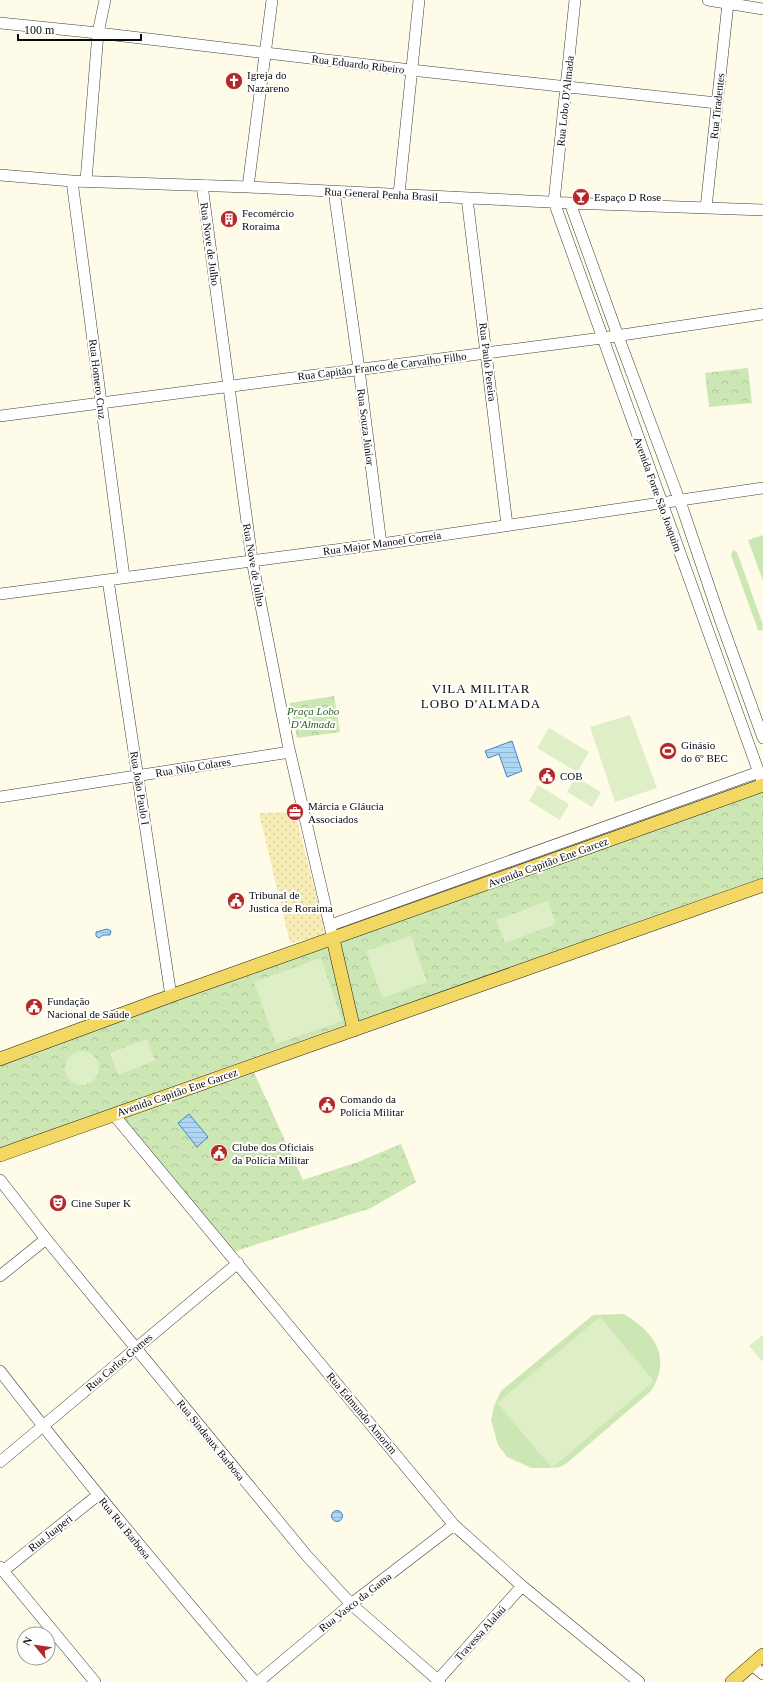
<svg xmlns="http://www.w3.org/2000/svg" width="763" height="1682" font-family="Georgia,serif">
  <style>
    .grass { fill: #cce6b4 }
    .sand { fill: url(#sand-dots) }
    .park { fill: url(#park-crowns) }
    .pitch { fill: #deeec6 }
    .water { fill: url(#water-rules); stroke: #3988c7 }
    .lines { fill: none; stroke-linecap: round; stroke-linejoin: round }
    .minor-casing { stroke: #3d3d3d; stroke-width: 12 }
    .major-casing { stroke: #1b1b1b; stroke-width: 14 }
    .minor { stroke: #fff; stroke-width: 11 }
    .major { stroke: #f3d763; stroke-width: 13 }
    .labels { text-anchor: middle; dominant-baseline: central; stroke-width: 4; stroke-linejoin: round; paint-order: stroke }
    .street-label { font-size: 11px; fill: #0a0a0a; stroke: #fff }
    .poi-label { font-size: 11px; fill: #0a0a0a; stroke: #fff; text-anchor: start }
    .park-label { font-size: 11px; font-style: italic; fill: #285e1e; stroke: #fff }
    .quarter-label { font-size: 13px; letter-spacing: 1px; fill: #0a0a0a; stroke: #fff }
  </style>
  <defs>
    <pattern id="sand-dots" width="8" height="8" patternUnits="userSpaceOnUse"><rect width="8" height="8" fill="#f8ecb6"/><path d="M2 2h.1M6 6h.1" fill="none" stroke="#d3c99b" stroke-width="1.8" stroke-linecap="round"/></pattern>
    <pattern id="park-crowns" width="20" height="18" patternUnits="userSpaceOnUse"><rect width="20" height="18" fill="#cce6b4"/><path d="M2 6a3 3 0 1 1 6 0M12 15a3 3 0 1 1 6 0" fill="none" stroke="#aec499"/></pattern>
    <pattern id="water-rules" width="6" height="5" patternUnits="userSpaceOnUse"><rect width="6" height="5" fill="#afd6f3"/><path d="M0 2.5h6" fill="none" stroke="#95b6cf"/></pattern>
  </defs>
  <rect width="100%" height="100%" fill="#fefbe8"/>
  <path class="grass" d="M 763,535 L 763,581 L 748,540 Z
    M 733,550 L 737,552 L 763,625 L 762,631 L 758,630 L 731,555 Z
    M 624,1314 C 655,1333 672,1357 651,1391 L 567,1463 L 560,1467 L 552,1468 L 532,1468 L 507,1457 L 498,1445 L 491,1420 L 494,1406 L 501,1391 L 593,1315 Z"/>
  <path class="sand" d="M 295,812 L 326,935 L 290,943 L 259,813 Z"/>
  <path class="park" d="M 748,368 L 752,403 L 709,407 L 705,373 Z
    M 334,696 L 340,732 L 297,738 L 290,703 Z
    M 763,785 L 763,882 L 345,1025 L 145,1096 L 138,1101 L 0,1150 L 0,1065 Z
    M 251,1066 L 303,1180 L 358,1162 L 401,1144 L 416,1182 L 371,1208 L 230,1253 L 114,1115 Z"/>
  <path class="pitch" d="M 630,715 L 657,788 L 615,802 L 590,727 Z
    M 549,728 L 589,752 L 577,772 L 537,748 Z
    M 576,777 L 601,792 L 592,807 L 567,792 Z
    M 538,785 L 569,804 L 560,820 L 529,801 Z
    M 548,901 L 556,924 L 505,943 L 496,920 Z
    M 411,936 L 427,982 L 382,998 L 366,951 Z
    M 321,958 L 342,1021 L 276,1044 L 254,982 Z
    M 147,1039 L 155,1061 L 118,1075 L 110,1053 Z
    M65 1068a17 17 0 1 1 34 0a17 17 0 1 1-34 0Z
    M 600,1317 L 654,1381 L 552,1468 L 497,1403 Z
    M 763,1335 L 763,1362 L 749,1346 Z"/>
  <path class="water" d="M 512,741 L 522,771 L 507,777 L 499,754 L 488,758 L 485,751 Z
    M 107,929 L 111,931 L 110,935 L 103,935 L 99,938 L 96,936 L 96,932 Z
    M 189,1114 L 208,1137 L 197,1147 L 178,1123 Z
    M331.5 1516a5.5 5.5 0 1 1 11 0a5.5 5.5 0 1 1-11 0Z"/>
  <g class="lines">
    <defs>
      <path id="minor" d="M 575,0 L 554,202 L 763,784
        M 708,0 L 763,9
        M 0,23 L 98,33 L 411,70 L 717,103
        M 0,175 L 72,181 L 248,187 L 570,203 L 763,210
        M 72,181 L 124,577
        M 86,181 L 98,33 L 105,0
        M 202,185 L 252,560 L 288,744 L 333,939
        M 248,187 L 272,0
        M 334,191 L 359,369 L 381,544
        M 399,194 L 419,0
        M 467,198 L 507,525
        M 570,203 L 618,336 L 683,510 L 719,616 L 763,738
        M 706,208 L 728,3
        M 0,416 L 602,338 L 763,314
        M 108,580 L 171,996
        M 0,594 L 381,544 L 763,488
        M 0,797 L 290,752
        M 331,925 L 759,772
        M 114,1115 L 454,1525 L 522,1586 L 639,1682
        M 0,1180 L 46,1239 L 307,1556 L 351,1604 L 440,1682
        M 0,1276 L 46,1239
        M 0,1371 C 82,1477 168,1580 255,1682
        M 0,1462 L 238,1263
        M 0,1567 L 95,1682
        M 3,1571 L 98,1495
        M 752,1665 L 763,1674
        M 438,1680 L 522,1586
        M 258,1682 L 351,1604 L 454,1525"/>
      <path id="major" d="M 333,939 L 354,1030
        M 0,1059 L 176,994 L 763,785
        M 0,1155 L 763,885
        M 732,1682 L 763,1655"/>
    </defs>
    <use href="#minor" class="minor-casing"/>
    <use href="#major" class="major-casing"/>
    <use href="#minor" class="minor"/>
    <use href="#major" class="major"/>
  </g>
  <defs>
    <symbol id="church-disc" viewBox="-11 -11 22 22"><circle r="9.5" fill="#b32929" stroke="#fff"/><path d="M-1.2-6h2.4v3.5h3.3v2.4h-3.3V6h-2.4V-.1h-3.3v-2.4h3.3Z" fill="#fff"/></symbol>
    <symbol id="bar-disc" viewBox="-11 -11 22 22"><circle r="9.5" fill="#b32929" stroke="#fff"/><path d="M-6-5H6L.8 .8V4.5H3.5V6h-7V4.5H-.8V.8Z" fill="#fff"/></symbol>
    <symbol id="building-disc" viewBox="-11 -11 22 22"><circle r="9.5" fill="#b32929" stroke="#fff"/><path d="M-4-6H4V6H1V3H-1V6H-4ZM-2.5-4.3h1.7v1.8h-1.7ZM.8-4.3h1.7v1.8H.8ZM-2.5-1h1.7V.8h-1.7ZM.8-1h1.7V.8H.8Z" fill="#fff"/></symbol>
    <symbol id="stadium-disc" viewBox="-11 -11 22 22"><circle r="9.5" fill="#b32929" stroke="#fff"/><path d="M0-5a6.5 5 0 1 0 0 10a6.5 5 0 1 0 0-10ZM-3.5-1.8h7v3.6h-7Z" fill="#fff"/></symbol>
    <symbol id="civic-disc" viewBox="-11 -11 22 22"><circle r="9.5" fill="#b32929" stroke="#fff"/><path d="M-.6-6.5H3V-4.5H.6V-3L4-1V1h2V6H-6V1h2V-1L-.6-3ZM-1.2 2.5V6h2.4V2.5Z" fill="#fff"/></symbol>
    <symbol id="office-disc" viewBox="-11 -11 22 22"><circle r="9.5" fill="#b32929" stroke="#fff"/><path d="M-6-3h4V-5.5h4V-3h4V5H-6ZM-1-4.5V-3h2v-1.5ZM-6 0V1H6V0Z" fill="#fff"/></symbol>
    <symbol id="theatre-disc" viewBox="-11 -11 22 22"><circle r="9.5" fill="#b32929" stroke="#fff"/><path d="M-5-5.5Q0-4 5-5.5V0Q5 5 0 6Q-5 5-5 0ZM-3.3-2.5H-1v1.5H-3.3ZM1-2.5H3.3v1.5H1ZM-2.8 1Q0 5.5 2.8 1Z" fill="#fff"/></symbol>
  </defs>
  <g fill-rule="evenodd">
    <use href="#church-disc" x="224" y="71" width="20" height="20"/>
    <use href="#bar-disc" x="571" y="187" width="20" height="20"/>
    <use href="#building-disc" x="219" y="209" width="20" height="20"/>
    <use href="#stadium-disc" x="658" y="741" width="20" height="20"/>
    <use href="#civic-disc" x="537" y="766" width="20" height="20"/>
    <use href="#office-disc" x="285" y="802" width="20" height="20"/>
    <use href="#civic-disc" x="226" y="891" width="20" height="20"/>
    <use href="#civic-disc" x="24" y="997" width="20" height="20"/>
    <use href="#civic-disc" x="317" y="1095" width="20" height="20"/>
    <use href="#civic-disc" x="209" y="1143" width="20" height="20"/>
    <use href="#theatre-disc" x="48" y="1193" width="20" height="20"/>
  </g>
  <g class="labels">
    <g class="street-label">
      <text transform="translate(358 64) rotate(7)">Rua Eduardo Ribeiro</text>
      <text transform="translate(565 101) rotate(-84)">Rua Lobo D'Almada</text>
      <text transform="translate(717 106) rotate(-84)">Rua Tiradentes</text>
      <text transform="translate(381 194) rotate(3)">Rua General Penha Brasil</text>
      <text transform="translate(210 244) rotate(82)">Rua Nove de Julho</text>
      <text transform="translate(488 362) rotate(83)">Rua Paulo Pereira</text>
      <text transform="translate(382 366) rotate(-7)">Rua Capitão Franco de Carvalho Filho</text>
      <text transform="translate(98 379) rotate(83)">Rua Homero Cruz</text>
      <text transform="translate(366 427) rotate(83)">Rua Souza Júnior</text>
      <text transform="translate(658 494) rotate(70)">Avenida Forte São Joaquim</text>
      <text transform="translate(382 543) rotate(-8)">Rua Major Manoel Correia</text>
      <text transform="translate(254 565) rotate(80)">Rua Nove de Julho</text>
      <text transform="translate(193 767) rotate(-9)">Rua Nilo Colares</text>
      <text transform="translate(140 788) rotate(81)">Rua João Paulo I</text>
      <text transform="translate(548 862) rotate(-20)">Avenida Capitão Ene Garcez</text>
      <text transform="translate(177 1092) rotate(-19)">Avenida Capitão Ene Garcez</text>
      <text transform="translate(119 1362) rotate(-40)">Rua Carlos Gomes</text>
      <text transform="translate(362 1413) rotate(50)">Rua Edmundo Amorim</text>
      <text transform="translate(211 1440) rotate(51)">Rua Sindeaux Barbosa</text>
      <text transform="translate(125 1528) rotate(51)">Rua Rui Barbosa</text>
      <text transform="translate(50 1533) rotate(-38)">Rua Juaperi</text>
      <text transform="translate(355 1602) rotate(-38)">Rua Vasco da Gama</text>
      <text transform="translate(480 1633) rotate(-48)">Travessa Alalaú</text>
    </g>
    <g class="poi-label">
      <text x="247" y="75">Igreja do<tspan x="247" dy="13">Nazareno</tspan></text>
      <text x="594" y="197">Espaço D Rose</text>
      <text x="242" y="213">Fecomércio<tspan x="242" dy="13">Roraima</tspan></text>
      <text x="681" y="745">Ginásio<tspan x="681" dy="13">do 6º BEC</tspan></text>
      <text x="560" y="776">COB</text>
      <text x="308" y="806">Márcia e Gláucia<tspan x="308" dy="13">Associados</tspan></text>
      <text x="249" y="895">Tribunal de<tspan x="249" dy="13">Justica de Roraima</tspan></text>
      <text x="47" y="1001">Fundação<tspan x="47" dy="13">Nacional de Saúde</tspan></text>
      <text x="340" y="1099">Comando da<tspan x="340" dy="13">Polícia Militar</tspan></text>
      <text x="232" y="1147">Clube dos Oficiais<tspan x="232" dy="13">da Polícia Militar</tspan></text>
      <text x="71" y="1203">Cine Super K</text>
    </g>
    <g class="park-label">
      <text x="313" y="711">Praça Lobo<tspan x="313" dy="13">D'Almada</tspan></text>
    </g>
    <g class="quarter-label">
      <text x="481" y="688">VILA MILITAR<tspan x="481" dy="15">LOBO D'ALMADA</tspan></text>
    </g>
  </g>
  <g transform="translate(36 1646) rotate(299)"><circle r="19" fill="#ffffff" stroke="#9d9d9d"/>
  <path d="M0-3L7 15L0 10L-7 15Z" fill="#b32929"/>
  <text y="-6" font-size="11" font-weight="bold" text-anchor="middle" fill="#0a0a0a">N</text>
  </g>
  <path d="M18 34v6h123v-6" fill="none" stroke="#0a0a0a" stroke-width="2"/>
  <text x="24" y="34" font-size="12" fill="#0a0a0a" stroke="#ffffff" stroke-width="3" paint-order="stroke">100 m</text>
</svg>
